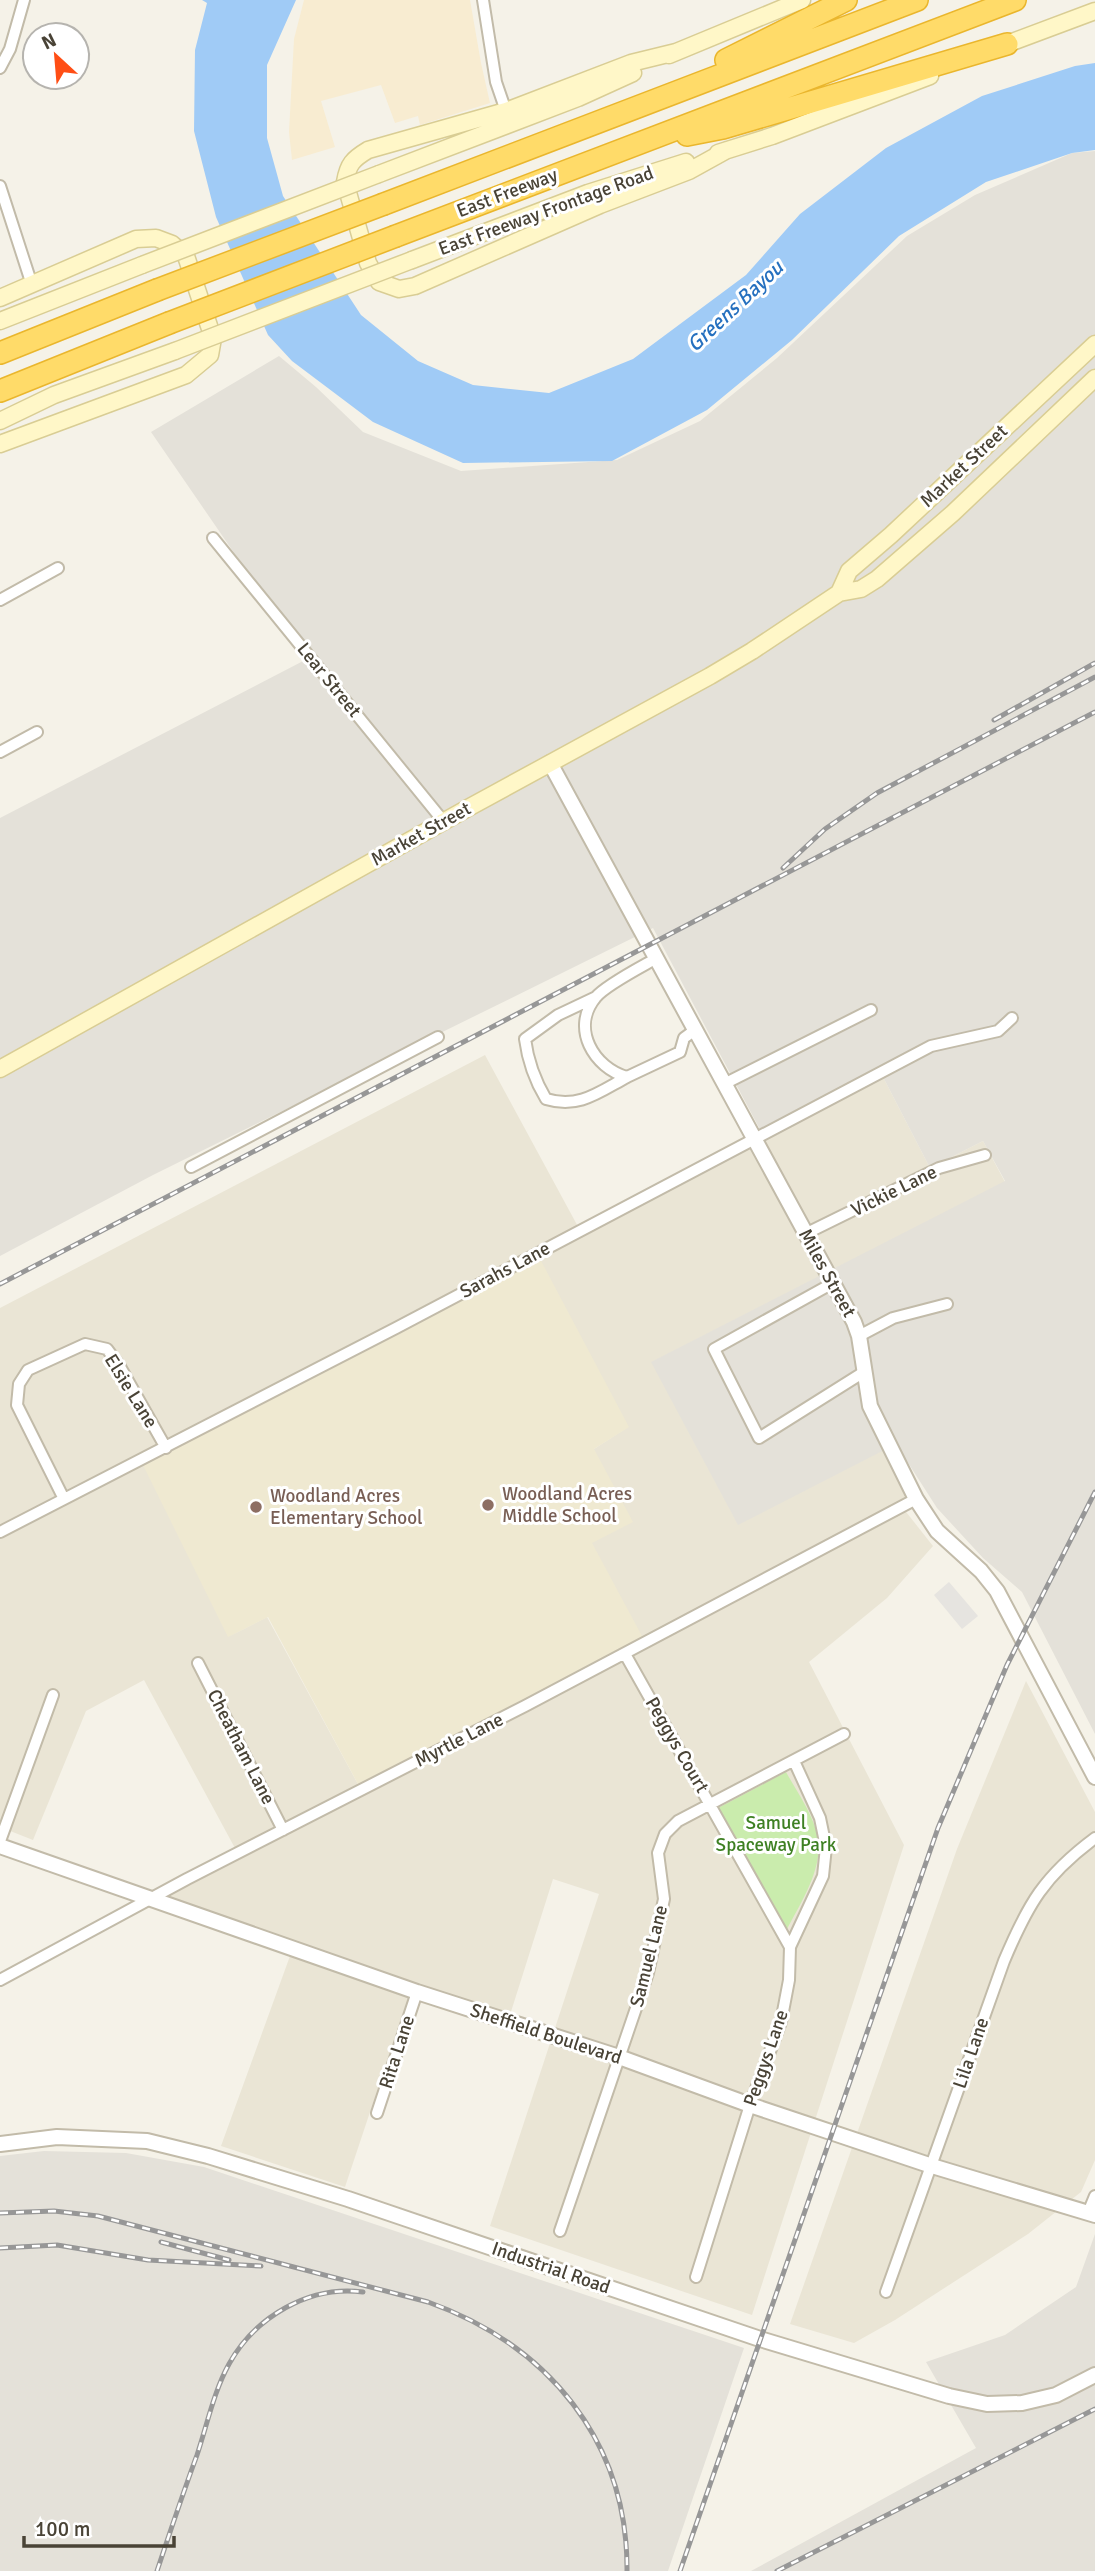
<svg xmlns="http://www.w3.org/2000/svg" width="1095" height="2571" font-family="Signika,sans-serif">
  <style>
    .residential { fill: #eae5d5; fill-rule: evenodd }
    .commercial { fill: #f8ecd1 }
    .industrial { fill: #e4e1d9 }
    .education { fill: #efe9d1 }
    .green { fill: #caecad }
    .parking { fill: #e6e4e0 }
    .water { fill: #a0cbf6 }
    .lines { fill: none; stroke-linecap: round; stroke-linejoin: round }
    .minor-casing { stroke: #c2bba9; stroke-width: 14 }
    .tertiary-casing { stroke: #c2bba9; stroke-width: 18 }
    .secondary-casing { stroke: #d9cd94; stroke-width: 19 }
    .motorway-casing { stroke: #eab62d; stroke-width: 24 }
    .minor { stroke: #fff; stroke-width: 10 }
    .tertiary { stroke: #fff; stroke-width: 14 }
    .secondary { stroke: #fff7c8; stroke-width: 16 }
    .motorway { stroke: #ffdb69; stroke-width: 21 }
    .rail-casing { stroke: #979797; stroke-width: 5 }
    .rail { stroke: #fff; stroke-width: 2.5; stroke-dasharray: 8; stroke-linecap: butt }
    .secondary-bridge-casing { stroke: #d9cd94; stroke-width: 19; stroke-linecap: butt }
    .motorway-bridge-casing { stroke: #eab62d; stroke-width: 24; stroke-linecap: butt }
    .secondary-bridge { stroke: #fff7c8; stroke-width: 16 }
    .motorway-bridge { stroke: #ffdb69; stroke-width: 21 }
    .education-dot { fill: #8d6e63; stroke: #fff; stroke-width: 2.5 }
    .labels { text-anchor: middle; dominant-baseline: central; stroke-width: 6; stroke-linejoin: round; paint-order: stroke }
    .street-label { font-size: 19px; fill: #494336; stroke: #fff }
    .education-label { font-size: 19px; fill: #785e54; stroke: #fff; text-anchor: start }
    .park-label { font-size: 19px; fill: #3e8023; stroke: #fff }
    .water-label { font-size: 21px; font-style: italic; fill: #2570bf; stroke: #fff }
  </style>
  <rect width="100%" height="100%" fill="#f5f2e8"/>
  <path class="residential" d="M 485,1055 L 582,1234 L 883,1077 L 930,1168 L 983,1141 L 1005,1182 L 652,1362 L 738,1524 L 883,1450 L 905,1487 L 905,1496 L 899,1503 L 933,1546 L 887,1598 L 809,1662 L 904,1845 L 752,2315 L 490,2226 L 599,1894 L 553,1879 L 509,2018 L 412,1986 L 345,2187 L 221,2146 L 294,1945 L 145,1895 L 236,1850 L 144,1680 L 86,1711 L 33,1840 L 0,1827 L 0,1308 ZM 628,1427 L 594,1449 L 592,1543 L 359,1786 L 267,1617 L 228,1637 Z
    M 1026,1681 L 1095,1812 L 1095,2160 L 1081,2192 L 1028,2234 L 895,2320 L 854,2343 L 790,2324 L 957,1849 Z"/>
  <path class="commercial" d="M 304,0 L 470,0 L 481,63 L 490,103 L 420,125 L 418,116 L 395,123 L 381,85 L 321,101 L 335,147 L 292,160 L 289,132 L 294,39 Z"/>
  <path class="industrial" d="M 1095,151 L 1095,1734 L 1022,1592 L 983,1558 L 937,1508 L 896,1444 L 738,1525 L 651,1362 L 1005,1181 L 983,1141 L 930,1168 L 883,1077 L 765,1139 L 653,928 L 153,1175 L 0,1256 L 0,818 L 307,659 L 151,432 L 279,356 L 316,387 L 363,432 L 461,471 L 617,460 L 700,421 L 777,358 L 907,236 L 975,195 L 1072,153 Z
    M 44,2151 L 126,2153 L 204,2167 L 744,2348 L 668,2571 L 0,2571 L 0,2156 Z
    M 1095,2234 L 1095,2571 L 751,2571 L 976,2448 L 926,2362 L 1005,2335 L 1076,2287 Z"/>
  <path class="education" d="M 539,1257 L 629,1427 L 594,1449 L 633,1522 L 592,1543 L 643,1638 L 359,1786 L 268,1617 L 228,1637 L 142,1463 Z"/>
  <path class="green" d="M 786,1772 C 796,1790 810,1810 816,1830 C 827,1864 801,1902 786,1931 L 718,1808 Z"/>
  <path class="parking" d="M 949,1582 L 978,1616 L 962,1629 L 934,1595 Z"/>
  <path class="water" d="M 202,0 L 296,0 L 267,65 L 267,138 L 283,196 L 361,315 L 418,361 L 473,385 L 549,393 L 633,359 L 746,275 L 800,214 L 886,148 L 982,96 L 1075,66 L 1095,63 L 1095,150 L 1072,153 L 986,182 L 899,236 L 792,340 L 707,410 L 612,461 L 463,463 L 373,422 L 292,361 L 268,335 L 216,217 L 194,131 L 195,50 L 207,3 Z"/>
  <g class="lines">
    <defs>
      <path id="minor" d="M 483,0 L 496,82 L 508,117
        M 0,68 L 10,49 L 24,0
        M 0,186 L 32,285
        M 213,538 L 444,822
        M 0,600 L 58,568
        M 0,752 L 37,732
        M 655,959 C 641,967 606,985 596,997 C 570,1028 594,1068 627,1077 L 680,1052 L 684,1038 L 695,1030
        M 596,997 L 558,1015 L 525,1039 C 528,1062 534,1079 546,1099 C 579,1109 599,1092 627,1077
        M 724,1084 L 871,1010
        M 191,1167 L 438,1037
        M 805,1234 L 939,1168 L 985,1155
        M 833,1283 L 714,1349 L 759,1438 L 864,1372
        M 859,1336 L 893,1318 L 947,1304
        M 64,1499 L 17,1405 L 19,1384 L 28,1370 L 85,1344 L 107,1349 L 119,1365 L 166,1448
        M 0,1532 L 396,1328 L 931,1046 L 998,1031 L 1012,1018
        M 625,1654 L 790,1947
        M 198,1663 L 283,1830
        M 0,1841 L 53,1695
        M 0,1980 L 187,1879 L 525,1706 L 916,1499
        M 377,2113 L 417,1992
        M 1088,2213 L 1095,2196
        M 560,2231 L 648,1973 L 664,1899 L 658,1853 L 665,1834 L 678,1821 L 844,1734
        M 696,2277 L 750,2105 L 781,2022 L 789,1980 L 790,1947 L 823,1876 L 826,1847 L 820,1818 L 794,1761
        M 886,2292 L 1004,1961 C 1028,1904 1044,1876 1095,1838"/>
      <path id="tertiary" d="M 550,763 L 854,1322 L 859,1336 L 870,1406 L 916,1499 L 937,1531 L 981,1571 L 997,1591 L 1095,1777
        M 0,1846 L 417,1992 L 619,2057 L 750,2105 L 932,2166 L 1095,2215
        M 0,2144 L 57,2137 L 147,2141 L 208,2156 L 348,2199 L 760,2339 L 949,2396 L 987,2404 L 1022,2403 L 1056,2395 L 1095,2375"/>
      <path id="secondary" d="M 996,48 L 1095,11
        M 676,52 L 631,63 L 506,111 L 368,150 C 353,159 348,164 345,182 L 368,263 L 379,282 L 399,289 L 415,286 L 600,205 L 689,171 L 727,150
        M 669,55 L 802,0
        M 718,153 L 772,136 L 930,76
        M 379,174 L 578,98 L 633,73
        M 412,260 L 588,193 L 686,162
        M 0,298 L 136,239 L 156,238 L 172,244 L 186,256 L 213,338 L 210,355 L 186,375 L 0,444
        M 0,321 L 142,265
        M 0,421 L 54,395 L 175,351
        M 839,593 L 849,571 L 891,535 L 1095,344
        M 0,1069 L 468,808 L 710,676 L 752,651 L 839,593 L 861,589 L 877,579 L 953,513 L 1095,378"/>
      <path id="motorway" d="M 726,60 L 846,0
        M 687,135 L 723,128 L 1007,44
        M 384,204 L 917,0
        M 396,236 L 1015,0
        M 0,353 L 157,290
        M 0,391 L 169,323"/>
    </defs>
    <use href="#minor" class="minor-casing"/>
    <use href="#tertiary" class="tertiary-casing"/>
    <use href="#secondary" class="secondary-casing"/>
    <use href="#motorway" class="motorway-casing"/>
    <use href="#minor" class="minor"/>
    <use href="#tertiary" class="tertiary"/>
    <use href="#secondary" class="secondary"/>
    <use href="#motorway" class="motorway"/>
    <defs>
      <path id="rail" d="M 994,720 L 1095,663
        M 783,868 L 825,829 L 877,793 L 1095,677
        M 0,1284 L 1095,712
        M 0,2213 L 54,2211 L 98,2216 L 428,2302 C 548,2345 628,2441 627,2571
        M 161,2242 L 229,2260
        M 0,2248 L 57,2245 L 148,2260 L 261,2266
        M 157,2571 C 170,2532 183,2493 197,2455 C 207,2425 214,2391 229,2364 C 255,2317 309,2285 363,2292
        M 680,2571 L 938,1828 L 1007,1665 L 1095,1492
        M 777,2571 L 1095,2409"/>
    </defs>
    <use href="#rail" class="rail-casing"/>
    <use href="#rail" class="rail"/>
    <defs>
      <path id="secondary-bridge" d="M 142,265 L 379,174
        M 175,351 L 412,260"/>
      <path id="motorway-bridge" d="M 157,290 L 384,204
        M 169,323 L 396,236"/>
    </defs>
    <use href="#secondary-bridge" class="secondary-bridge-casing"/>
    <use href="#motorway-bridge" class="motorway-bridge-casing"/>
    <use href="#secondary-bridge" class="secondary-bridge"/>
    <use href="#motorway-bridge" class="motorway-bridge"/>
  </g>
  <g class="education-dot">
    <circle cx="488" cy="1505" r="7"/>
    <circle cx="256" cy="1507" r="7"/>
  </g>
  <g class="labels">
    <g class="street-label">
      <text transform="translate(507 193) rotate(-21)">East Freeway</text>
      <text transform="translate(546 211) rotate(-20)">East Freeway Frontage Road</text>
      <text transform="translate(964 466) rotate(-43)">Market Street</text>
      <text transform="translate(329 680) rotate(51)">Lear Street</text>
      <text transform="translate(421 834) rotate(-29)">Market Street</text>
      <text transform="translate(894 1191) rotate(-26)">Vickie Lane</text>
      <text transform="translate(505 1270) rotate(-28)">Sarahs Lane</text>
      <text transform="translate(827 1273) rotate(61)">Miles Street</text>
      <text transform="translate(131 1391) rotate(58)">Elsie Lane</text>
      <text transform="translate(459 1740) rotate(-27)">Myrtle Lane</text>
      <text transform="translate(677 1745) rotate(60)">Peggys Court</text>
      <text transform="translate(241 1747) rotate(63)">Cheatham Lane</text>
      <text transform="translate(649 1956) rotate(-76)">Samuel Lane</text>
      <text transform="translate(546 2034) rotate(18)">Sheffield Boulevard</text>
      <text transform="translate(397 2052) rotate(-72)">Rita Lane</text>
      <text transform="translate(971 2053) rotate(-71)">Lila Lane</text>
      <text transform="translate(766 2058) rotate(-71)">Peggys Lane</text>
      <text transform="translate(551 2268) rotate(19)">Industrial Road</text>
    </g>
    <g class="education-label">
      <text x="502" y="1494">Woodland Acres<tspan x="502" dy="22">Middle School</tspan></text>
      <text x="270" y="1496">Woodland Acres<tspan x="270" dy="22">Elementary School</tspan></text>
    </g>
    <g class="park-label">
      <text x="776" y="1823">Samuel<tspan x="776" dy="22">Spaceway Park</tspan></text>
    </g>
    <g class="water-label">
      <text transform="translate(735 306) rotate(-43)">Greens Bayou</text>
    </g>
  </g>
  <g transform="translate(56 56) rotate(334)"><circle r="33" fill="#ffffff" stroke="#b6b4af" stroke-width="2"/>
  <path d="M0-5L12 26L0 18L-12 26Z" fill="#ff4e15"/>
  <text y="-10" font-size="19" font-weight="bold" text-anchor="middle" fill="#494336">N</text>
  </g>
  <path d="M24 2536v10h150v-10" fill="none" stroke="#494336" stroke-width="3.5"/>
  <text x="35" y="2536" font-size="21" fill="#494336" stroke="#ffffff" stroke-width="5" paint-order="stroke">100 m</text>
</svg>
